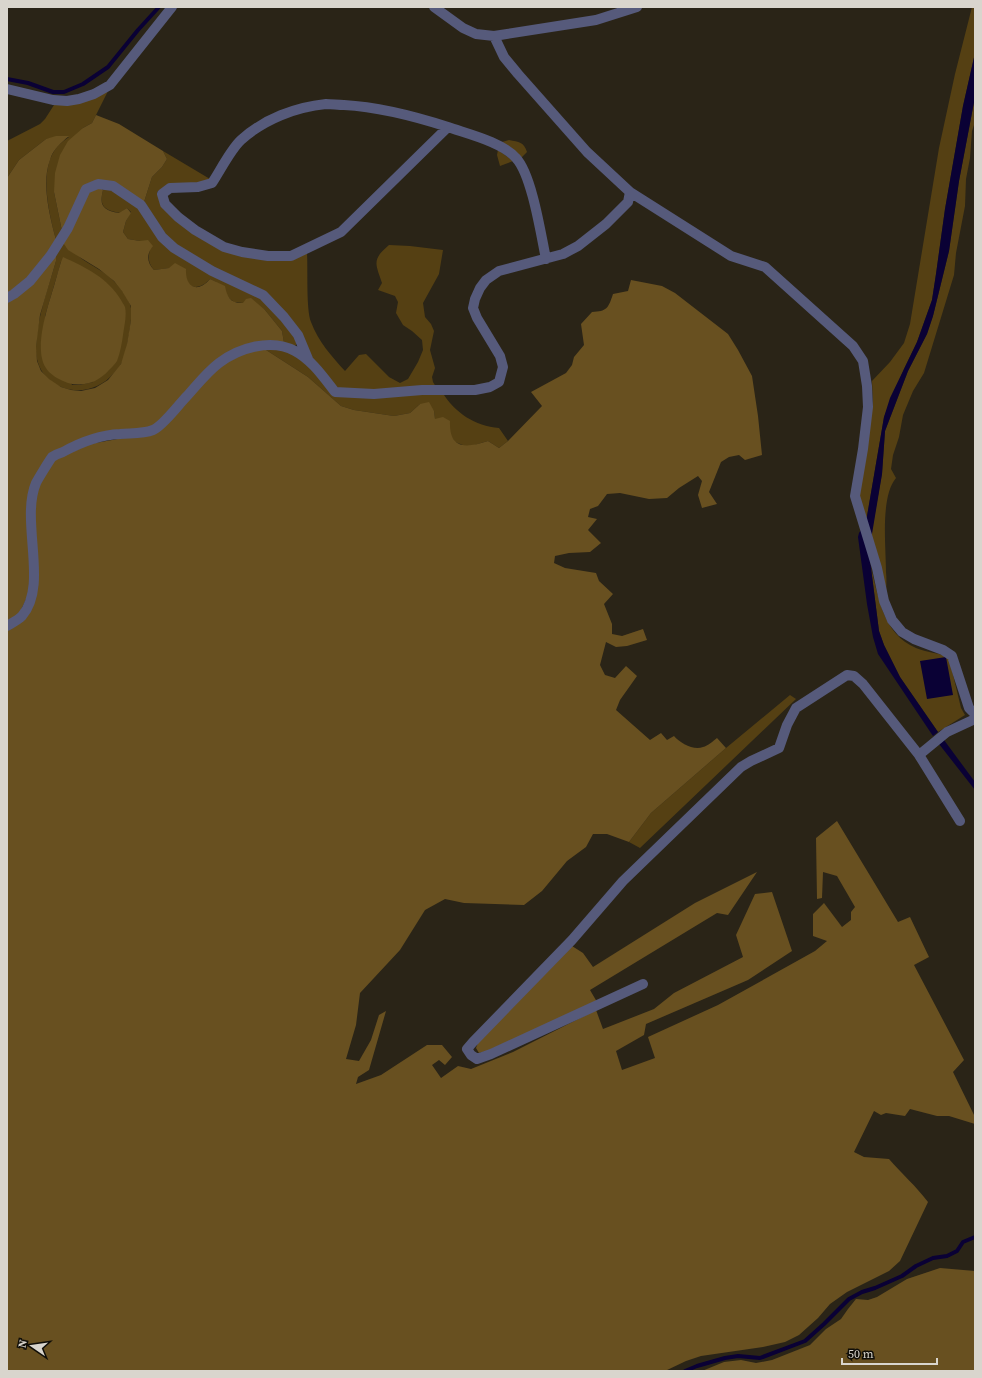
<svg xmlns="http://www.w3.org/2000/svg" width="982" height="1378" font-family="'Source Serif 4',serif">
  <style>
    .green { fill: #554013; fill-rule: evenodd }
    .forest { fill: #685020 }
    .water { fill: #0a0135 }
    .lines { fill: none; stroke-linecap: round; stroke-linejoin: round }
    .stream { stroke: #0a0135; stroke-width: 4 }
    .street { stroke: #565a7b; stroke-width: 10 }
  </style>
  <rect width="100%" height="100%" fill="#2a2417"/>
  <path class="green" d="M 972,7 L 975,7 L 975,53 L 963,106 L 945,209 L 936,274 L 932,300 L 917,342 L 904,369 L 884,417 L 866,522 L 858,494 L 873,402 L 872,381 L 890,362 L 904,343 L 910,324 L 939,148 L 955,74 Z
    M 109,89 L 92,123 L 83,128 L 54,192 L 62,231 L 56,240 C 49,213 38,170 57,147 C 60,143 65,140 69,137 L 46,139 L 19,160 L 7,178 L 7,141 L 40,124 L 45,119 L 54,105 Z
    M 975,97 L 975,122 L 972,131 L 970,158 L 966,179 L 965,206 L 956,253 L 954,275 L 924,373 L 913,391 L 903,415 L 899,437 L 893,455 L 891,469 L 896,478 C 880,497 886,547 886,572 C 887,581 886,590 886,600 L 872,540 L 872,529 L 882,474 L 885,431 L 908,371 L 927,334 L 933,316 L 949,251 L 959,181 Z
    M 509,140 C 519,142 524,142 527,152 L 521,158 L 502,142 Z
    M 498,150 L 513,161 L 500,166 L 497,155 Z
    M 163,151 L 210,179 L 198,183 L 169,184 L 157,192 L 161,206 L 222,251 L 307,253 C 308,271 306,308 311,322 C 318,341 332,357 345,371 L 359,355 L 366,354 L 389,377 L 400,383 L 408,379 L 418,362 L 423,350 L 422,340 L 412,331 L 403,325 L 396,313 L 398,302 L 395,296 L 378,290 L 382,283 C 376,264 371,260 389,245 L 410,246 L 443,250 L 439,274 L 423,303 L 425,317 L 431,324 L 434,331 L 430,350 L 435,368 L 432,377 L 433,382 L 436,387 L 374,391 L 337,389 L 311,359 L 287,315 L 213,267 L 177,245 L 165,234 L 144,202 L 152,177 L 162,167 L 167,159 Z
    M 104,186 L 140,206 L 161,238 L 262,297 L 297,340 L 296,345 L 293,347 L 284,343 L 282,331 L 265,310 L 243,303 L 234,302 L 230,299 L 216,282 L 210,279 C 201,289 188,291 185,276 L 170,268 L 154,270 C 148,263 148,258 150,249 L 140,241 L 128,239 L 123,232 L 126,221 L 131,212 L 127,208 L 120,213 C 101,210 99,204 104,186 Z
    M 62,241 C 70,247 77,256 85,261 C 89,264 94,266 98,269 C 111,276 124,290 130,304 C 133,313 130,326 129,334 C 127,344 126,356 121,364 C 120,367 116,370 114,373 C 87,405 34,390 36,347 C 37,317 48,289 56,261 L 56,252 ZM 61,262 L 93,382 L 80,385 L 72,385 L 45,316 Z
    M 263,348 L 283,349 L 307,363 L 334,394 L 442,392 C 455,413 475,426 499,428 L 508,441 L 499,448 L 488,441 L 468,447 L 455,442 L 449,433 L 435,420 L 434,411 L 420,404 L 410,413 L 394,416 L 354,410 L 341,406 L 308,377 Z
    M 871,568 C 879,598 883,634 916,648 C 927,653 938,652 949,658 L 961,708 L 965,715 L 938,732 L 900,677 L 884,645 L 879,631 Z
    M 790,695 L 796,699 L 640,848 L 629,842 L 651,813 L 726,748 Z"/>
  <path class="forest" d="M 96,115 L 119,124 L 163,151 L 167,159 L 162,167 L 152,177 L 144,202 L 97,180 L 62,231 L 54,192 L 55,173 L 60,155 L 68,141 L 83,128 L 92,123 Z
    M 56,136 L 69,136 C 61,143 53,149 50,160 C 41,183 50,217 56,240 L 48,252 L 27,278 L 7,294 L 7,178 L 19,160 L 46,139 Z
    M 98,186 L 103,190 C 99,206 103,210 119,213 L 127,208 L 131,213 L 126,221 L 123,232 L 128,239 L 140,241 L 148,240 L 153,246 C 146,254 147,263 154,270 L 169,268 L 175,263 L 186,269 C 185,287 197,294 210,279 L 225,286 C 227,297 231,304 243,303 L 246,299 L 251,298 L 265,310 L 282,331 L 284,343 L 234,350 L 153,427 L 50,455 L 33,482 L 30,591 L 19,614 L 7,623 L 7,300 L 56,252 L 56,261 L 40,315 L 36,347 L 37,361 L 41,371 L 49,379 L 61,387 L 71,390 L 81,391 L 95,388 L 108,380 L 121,364 L 127,344 L 131,320 L 131,306 L 122,291 L 114,281 L 99,269 L 68,250 L 62,241 L 88,191 Z
    M 63,257 C 85,267 108,278 121,300 C 122,302 124,305 125,307 C 127,316 124,326 123,335 C 122,343 120,353 117,361 C 115,364 111,368 109,370 C 95,386 75,389 57,378 C 54,376 48,372 46,368 C 33,349 48,306 54,286 C 57,276 59,266 63,257 Z
    M 631,280 L 662,286 L 675,293 L 728,334 L 738,350 L 752,376 L 758,416 L 762,455 L 745,460 L 739,455 L 729,457 L 721,462 L 709,492 L 717,504 L 702,508 L 698,495 L 702,481 L 698,476 L 679,488 L 667,498 L 649,499 L 620,493 L 607,494 L 598,506 L 590,509 L 588,517 L 597,519 L 588,530 L 601,543 L 590,552 L 569,553 L 555,556 L 554,563 L 565,568 L 596,573 L 599,581 L 613,594 L 604,604 L 612,624 L 612,634 L 622,636 L 643,629 L 647,640 L 627,646 L 616,647 L 606,642 L 600,665 L 605,675 L 615,678 L 626,666 L 637,676 L 620,700 L 616,710 L 650,740 L 661,733 L 667,740 L 674,736 C 680,743 694,751 703,747 C 708,746 713,741 717,738 L 726,748 L 651,813 L 629,842 L 607,834 L 593,834 L 586,847 L 567,861 L 542,891 L 524,905 L 464,903 L 445,899 L 425,910 L 400,950 L 360,993 L 356,1025 L 346,1059 L 359,1061 L 371,1040 L 379,1015 L 386,1011 L 369,1070 L 358,1077 L 356,1084 L 381,1075 L 427,1045 L 442,1045 L 452,1057 L 445,1065 L 439,1060 L 432,1065 L 441,1078 L 458,1066 L 471,1069 L 513,1052 L 596,1010 L 603,1029 L 654,1009 L 674,993 L 743,957 L 736,935 L 755,894 L 772,892 L 792,951 L 748,980 L 646,1024 L 644,1035 L 616,1051 L 622,1070 L 655,1058 L 648,1037 L 718,1005 L 815,951 L 827,941 L 813,936 L 813,914 L 824,903 L 842,927 L 851,920 L 851,912 L 855,907 L 837,876 L 823,872 L 822,898 L 817,899 L 816,838 L 837,821 L 898,922 L 910,917 L 929,957 L 914,965 L 964,1060 L 953,1072 L 975,1117 L 975,1124 L 949,1116 L 937,1116 L 910,1109 L 905,1116 L 886,1113 L 881,1115 L 874,1111 L 854,1152 L 864,1157 L 889,1159 C 902,1174 916,1186 928,1202 L 900,1261 L 889,1271 L 847,1292 L 830,1304 L 818,1318 L 799,1335 L 785,1342 L 763,1347 L 701,1356 L 686,1361 L 665,1371 L 7,1371 L 7,629 L 32,605 L 33,520 L 38,484 L 54,459 L 79,446 L 156,432 L 219,365 L 237,355 L 263,348 L 308,377 L 341,406 L 354,410 L 394,416 L 410,413 L 420,404 L 429,402 L 434,411 L 435,419 L 443,417 L 450,421 C 449,450 466,448 488,441 L 499,448 L 508,441 L 542,406 L 531,392 L 566,373 L 572,365 L 574,357 L 584,345 L 581,324 L 592,312 C 607,311 608,309 613,294 L 628,291 Z
    M 757,872 L 728,915 L 717,913 L 590,990 L 597,1002 L 487,1051 L 479,1053 L 476,1048 L 479,1040 L 572,946 L 583,953 L 593,967 L 695,903 Z
    M 940,1268 L 975,1271 L 975,1371 L 702,1371 L 724,1362 L 741,1360 L 756,1363 L 772,1360 L 810,1345 L 826,1329 L 841,1319 L 848,1309 L 856,1299 L 868,1300 L 877,1297 L 907,1279 Z"/>
  <path class="water" d="M 975,53 L 975,97 L 959,181 L 949,251 L 933,316 L 927,334 L 908,371 L 885,431 L 882,474 L 869,552 L 879,631 L 884,645 L 900,677 L 938,732 L 933,736 L 878,654 L 873,637 L 867,604 L 858,537 L 859,533 L 866,522 L 884,417 L 890,398 L 917,342 L 932,300 L 936,274 L 945,209 L 963,106 Z
    M 946,657 L 953,695 L 927,699 L 920,661 Z
    M 944,740 L 975,782 L 975,790 L 939,744 Z"/>
  <g class="lines">
    <path class="stream" d="M 7,79 L 28,83 L 53,92 L 64,92 L 83,84 L 108,67 L 138,30 L 159,7
      M 685,1371 L 697,1366 L 725,1358 L 738,1356 L 760,1358 L 805,1341 L 824,1324 L 849,1299 L 862,1292 L 875,1288 L 902,1276 L 916,1266 L 933,1258 L 947,1256 L 957,1251 L 963,1242 L 975,1237"/>
    <path class="street" d="M 434,7 L 463,28 L 476,34 L 494,36 L 596,20 L 637,7
      M 7,89 L 53,100 L 67,101 L 79,99 L 94,94 L 110,85 L 172,7
      M 448,127 L 341,232 L 291,256 L 268,256 L 242,252 L 224,247 L 195,230 L 178,217 L 165,204 L 162,194 L 170,188 L 198,187 L 212,183 C 220,171 231,149 241,140 C 264,119 296,107 326,104 C 332,104 338,105 344,105 C 380,107 414,116 448,127 C 468,134 502,142 516,158 C 532,175 541,235 546,259
      M 630,192 L 731,256 L 765,267 L 853,346 L 863,361 L 867,386 L 868,407 L 863,449 L 855,496 L 877,568 L 884,601 L 892,620 L 902,632 L 914,639 L 943,650 L 952,656 L 969,708 L 975,714
      M 7,298 L 14,294 L 30,281 L 51,255 L 68,228 L 86,189 L 98,184 L 113,186 L 141,205 L 162,237 L 174,248 L 212,271 L 263,295 L 284,317 L 298,335 L 308,359
      M 7,626 C 12,623 18,620 22,616 C 49,585 20,521 36,483 C 38,479 49,461 52,457 C 55,455 60,453 63,452 C 81,442 100,435 120,434 C 131,433 143,434 153,430 C 163,426 179,404 187,396 C 197,385 207,372 219,363 C 239,348 271,338 295,351 C 312,360 324,378 335,392 L 374,394 L 422,390 L 475,390 L 490,387 L 499,382 L 503,367 L 500,356 L 477,318 L 473,308 L 475,299 L 480,288 L 486,280 L 499,271 L 563,254 L 578,246 L 606,224 L 628,202 L 630,192 L 587,152 L 518,74 L 504,57 L 494,36
      M 919,755 L 947,732 L 975,719
      M 643,984 L 491,1054 L 477,1059 L 471,1055 L 467,1049 L 473,1042 L 572,940 L 623,881 L 741,767 L 751,761 L 779,748 L 787,725 L 796,708 L 847,675 L 854,676 L 863,684 L 919,755 L 960,821"/>
  </g>
  <rect width="982" height="1378" fill="none" stroke="#d9d5cd" stroke-width="16"/>
  <g transform="translate(32 1346) rotate(283)" stroke="#100e08" stroke-width="3" paint-order="stroke">
  <path d="M0-3L7 15L0 10L-7 15Z" fill="#d9d5cd"/>
  <text y="-6" font-size="11" font-weight="bold" text-anchor="middle" fill="#d9d5cd">N</text>
  </g>
  <path d="M842 1358v6h95v-6" fill="none" stroke="#d9d5cd" stroke-width="2"/>
  <text x="848" y="1358" font-size="12" fill="#d9d5cd" stroke="#100e08" stroke-width="3" paint-order="stroke">50 m</text>
</svg>
